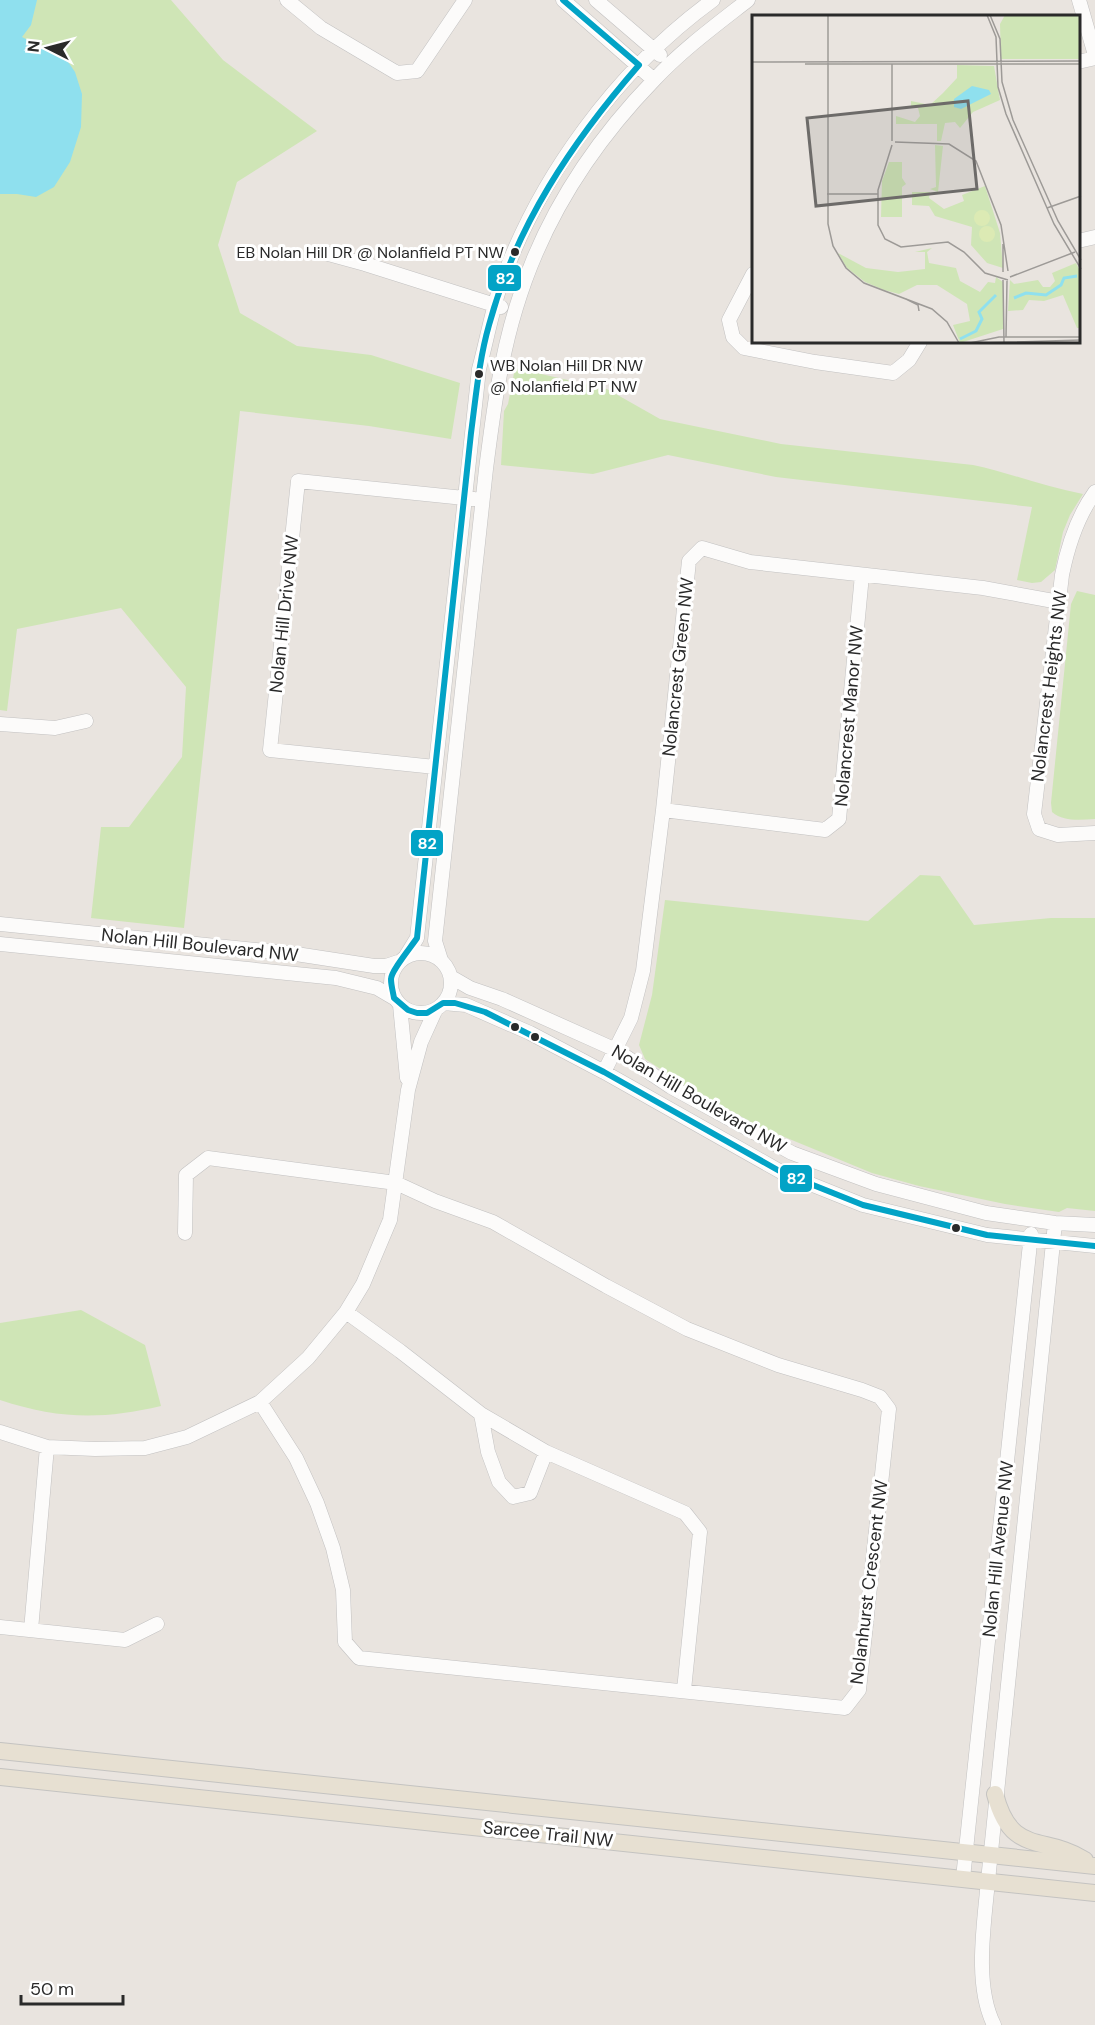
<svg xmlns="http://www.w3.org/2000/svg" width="1095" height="2025" font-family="'DM Sans',sans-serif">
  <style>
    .green { fill: #cfe5b6 }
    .water { fill: #8fe0ee }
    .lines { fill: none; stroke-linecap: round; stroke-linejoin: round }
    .minor-casing { stroke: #c2c1c1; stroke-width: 15 }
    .major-casing { stroke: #c4c3c1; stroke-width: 18 }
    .minor { stroke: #fcfbfa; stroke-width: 14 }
    .major { stroke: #e7e0d2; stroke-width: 16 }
    .bus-1-casing { stroke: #fff; stroke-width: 10 }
    .bus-1 { stroke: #02a3c6; stroke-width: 6 }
    .bus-dot { fill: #2a2a2a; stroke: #fff; stroke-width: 2 }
    .labels { text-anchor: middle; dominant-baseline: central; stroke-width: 6; stroke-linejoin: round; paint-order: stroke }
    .bus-label { font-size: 16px; fill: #2a2a2a; stroke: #fff; text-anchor: end }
    .street-label { font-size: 18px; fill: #2a2a2a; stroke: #fff }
    .inset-river { fill: none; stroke: #8fe0ee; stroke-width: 3 }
    .inset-road { fill: none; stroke: #9d9a97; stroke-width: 1.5 }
    .view { fill: #6d6b69; fill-opacity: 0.15; stroke: #6d6b69; stroke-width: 3 }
    .inset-edge { fill: none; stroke: #2a2a2a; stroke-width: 3 }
    .line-badge { stroke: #fff; stroke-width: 2 }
    .badge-label { font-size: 16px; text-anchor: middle; font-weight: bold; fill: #fff }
  </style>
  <rect width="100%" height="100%" fill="#e9e4df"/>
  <path class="green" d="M 0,0 L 171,0 L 223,60 L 317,131 L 237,182 L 218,245 L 240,313 L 297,346 L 371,355 L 460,383 L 451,439 L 369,426 L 240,411 L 184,928 L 91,918 L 101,827 L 129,827 L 182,757 L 186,687 L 121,608 L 17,629 L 7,711 L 0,710 Z
    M 515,368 L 607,389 L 660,419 L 781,444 L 973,465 C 1010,473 1046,487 1083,494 L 1070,515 L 1063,532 L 1055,570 L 1041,582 L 1032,583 L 1017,580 L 1032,507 L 776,477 L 668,455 L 593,474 L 501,465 L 504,411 L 508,404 Z
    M 1077,591 L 1095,595 L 1095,819 C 1080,820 1064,822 1052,812 L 1051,803 L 1071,604 Z
    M 920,875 L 940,876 L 974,925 L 1051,918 L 1095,918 L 1095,1211 L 1067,1208 L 1059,1212 L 1005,1204 L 919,1186 L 872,1173 L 758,1126 L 685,1085 L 645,1059 L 639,1045 L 652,995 L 665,900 L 868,921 Z
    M 81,1310 L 145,1345 L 161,1406 C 102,1420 57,1419 0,1400 L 0,1323 Z"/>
  <path class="water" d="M 0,0 L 37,0 L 31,25 L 22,37 L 43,48 L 64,56 L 75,72 L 82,94 L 81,127 L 70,162 L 54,187 L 36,197 L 17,194 L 0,194 Z"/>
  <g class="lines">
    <defs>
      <path id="minor" d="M 287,0 L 321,28 L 397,73 L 417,71 L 465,0
        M 563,0 L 654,80
        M 596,0 L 660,55
        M 1079,0 L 1095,55
        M 1078,62 L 1095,58
        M 1078,241 L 1095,237
        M 321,252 L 365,264 L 501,307
        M 753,274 L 729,320 L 733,337 L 744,348 L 815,362 L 893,373 L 909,360 L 920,342
        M 1095,492 C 1077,517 1068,545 1062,575 L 1034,814 L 1039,829 L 1058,835 L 1095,833
        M 0,724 L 55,728 L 86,721
        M 435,767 L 270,750 L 298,481 L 474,499
        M 663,810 L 825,830 L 839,819 L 862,575
        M 0,924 L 296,954 L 374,966 L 386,966 L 398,962
        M 0,944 L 336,978 L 377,988 L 394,998
        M391 983a30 30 0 1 1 60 0a30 30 0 1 1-60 0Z
        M 406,956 L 417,938 L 479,369 C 486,343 491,316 499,290 C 537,178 618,69 713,0
        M 441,960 L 435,941 L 486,469 C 493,414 500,360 516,308 C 542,221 592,144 654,80 C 682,50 716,25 748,0
        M 451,977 L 470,988 L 502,999 L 616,1050 L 671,1087 L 792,1153 L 876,1184 L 986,1213 L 1055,1223 L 1095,1225
        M 443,1003 L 466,1005 L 530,1033 L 604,1072 L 783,1173 L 863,1205 L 987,1235 L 1095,1246
        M 400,1005 L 407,1078
        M 604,1072 L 631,1018 L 643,971 L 663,810 L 689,561 L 702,548 L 750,562 L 983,588 L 1059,602
        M 185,1233 L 186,1175 L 208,1158 L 396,1183 L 435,1201 L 493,1222 L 606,1286 L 687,1329 L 778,1365 L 862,1390 L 880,1397 L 889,1409 L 859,1690 L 845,1708 L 359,1658 L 345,1642 L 343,1590 L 333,1548 L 317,1503 L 296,1458 L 260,1402
        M 346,1312 L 400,1351 L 481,1414 L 546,1452 L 685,1513 L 700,1532 L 684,1690
        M 481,1414 L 488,1452 L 499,1482 L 513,1497 L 530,1493 L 546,1452
        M 0,1432 L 47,1447 L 95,1449 L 145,1448 L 187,1437 L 260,1402 L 308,1358 L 346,1312 L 363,1284 L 390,1220 L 408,1090 L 421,1042 L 436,1009
        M 0,1627 L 125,1640 L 157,1624
        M 31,1630 L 47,1447
        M 963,1878 L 1031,1234
        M 994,2025 C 974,1985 984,1925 988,1881 L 1055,1223"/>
      <path id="major" d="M 0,1751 L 1095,1866
        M 0,1777 L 1095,1893
        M 995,1794 C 1011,1857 1044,1834 1085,1860"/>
    </defs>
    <use href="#minor" class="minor-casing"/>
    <use href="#major" class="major-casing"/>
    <use href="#minor" class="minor"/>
    <use href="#major" class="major"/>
    <defs>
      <path id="bus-1" d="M 563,0 L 639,65 C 572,142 516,225 489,325 C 479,360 476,396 471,433 L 417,938 C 411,947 391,971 391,979 C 391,985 393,992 394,998 L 408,1010 L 417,1013 L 427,1013 L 443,1003 L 455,1003 L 485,1012 L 604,1072 L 783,1173 L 863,1205 L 987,1235 L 1095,1246"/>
    </defs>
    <use href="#bus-1" class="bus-1-casing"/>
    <use href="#bus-1" class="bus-1"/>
  </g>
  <g class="bus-dot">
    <circle cx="515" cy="252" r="5"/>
    <circle cx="479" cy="374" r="5"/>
    <circle cx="515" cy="1027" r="5"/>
    <circle cx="535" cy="1037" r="5"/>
    <circle cx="956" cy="1228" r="5"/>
  </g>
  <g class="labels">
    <g class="bus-label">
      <text x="504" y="252">EB Nolan Hill DR @ Nolanfield PT NW</text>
      <text x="490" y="365" text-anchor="start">WB Nolan Hill DR NW<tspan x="490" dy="21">@ Nolanfield PT NW</tspan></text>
    </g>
    <g class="street-label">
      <text transform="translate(284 614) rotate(-84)">Nolan Hill Drive NW</text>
      <text transform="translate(678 667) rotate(-84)">Nolancrest Green NW</text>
      <text transform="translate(1049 686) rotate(-83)">Nolancrest Heights NW</text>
      <text transform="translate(849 716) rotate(-85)">Nolancrest Manor NW</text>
      <text transform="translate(200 945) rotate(6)">Nolan Hill Boulevard NW</text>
      <text transform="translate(699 1099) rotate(30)">Nolan Hill Boulevard NW</text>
      <text transform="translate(998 1549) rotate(-84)">Nolan Hill Avenue NW</text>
      <text transform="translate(869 1582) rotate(-83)">Nolanhurst Crescent NW</text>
      <text transform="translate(548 1834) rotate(6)">Sarcee Trail NW</text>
    </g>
  </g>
  <g transform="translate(752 15)">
    <rect width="328" height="328" fill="#e9e4df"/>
    <path d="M 253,0 L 328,0 L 328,44 L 249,44 L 248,9 ZM 205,50 L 242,51 L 248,85 L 221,97 L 208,113 L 203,107 L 193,108 L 189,126 L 185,126 L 185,109 L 144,109 L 144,101 L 163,107 L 168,101 L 166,93 L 159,93 L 159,86 L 178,90 L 191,78 L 205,63 ZM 183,130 L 191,131 L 186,177 L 178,174 L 184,172 ZM 137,147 L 150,147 L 150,163 L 154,169 L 150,172 L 150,202 L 129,202 L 130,166 ZM 233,171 L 248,218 L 251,253 L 235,248 L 219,230 L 220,212 L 183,201 L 177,191 L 160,190 L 160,177 L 178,177 L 177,183 L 192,194 L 212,186 L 210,180 ZM 180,233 L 175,237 L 177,248 L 204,253 L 208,266 L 228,277 L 236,267 L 243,268 L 244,262 L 251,267 L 251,314 L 208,328 L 201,310 L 218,306 L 215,289 L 185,270 L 165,270 L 147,279 L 132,275 L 113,267 L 95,253 L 86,238 L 114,253 L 146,257 L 173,254 L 173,237 L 163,237 ZM 324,248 L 328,256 L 328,313 L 325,313 L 311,280 L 292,286 L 277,285 L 271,295 L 256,296 L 258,265 L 262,269 L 286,265 L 291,272 L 298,272 L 303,266 L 300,258 Z" fill="#cfe5b6"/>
    <path d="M222 203a8 8 0 1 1 16 0a8 8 0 1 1-16 0ZM227 219a8 8 0 1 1 16 0a8 8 0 1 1-16 0Z" fill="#dceab4"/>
    <path d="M 220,71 L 237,75 L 239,79 L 209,94 L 202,92 L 202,84 Z" fill="#8fe0ee"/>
    <path class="inset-river" d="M 262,283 L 274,278 L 294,280 L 309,270 L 312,263 L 325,261M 208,324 L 224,316 L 230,304 L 227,297 L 244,280"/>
    <path class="inset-road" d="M 76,0 L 76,209 L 81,231 L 94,253 L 112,268 L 180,294 L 195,307 L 207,328M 235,0 L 244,22 L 246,72 L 254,99 L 302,209 L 329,254M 238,0 L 248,24 L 250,67 L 261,105 L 306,206 L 329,245M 0,47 L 19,47M 19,47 L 329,46M 53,49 L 329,49M 140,126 L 140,49M 143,127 L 197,129 L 224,146 L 249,210 L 256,256M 140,130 L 126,175 L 126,210 L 133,224 L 149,232 L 196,227 L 212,237 L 233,258 L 256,265M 75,179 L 126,179M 295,193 L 329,181M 251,257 L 251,229M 258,262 L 323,237M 251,265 L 252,328M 154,284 L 166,290 L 167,296M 254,322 L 255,266M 218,328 L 247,322 L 329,322M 229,328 L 329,325"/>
    <path class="view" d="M 216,86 L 225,174 L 64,191 L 55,103 Z"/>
    <rect width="328" height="328" class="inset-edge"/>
  </g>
  <g class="line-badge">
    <rect x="487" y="264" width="35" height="28" rx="6" fill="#02a3c6"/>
    <rect x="410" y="829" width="34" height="28" rx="6" fill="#02a3c6"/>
    <rect x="779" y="1164" width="34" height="29" rx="6" fill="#02a3c6"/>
  </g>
  <g class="badge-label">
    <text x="505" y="284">82</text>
    <text x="427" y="849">82</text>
    <text x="796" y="1184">82</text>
  </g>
  <g transform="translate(48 48) rotate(276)" stroke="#ffffff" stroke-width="4.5" paint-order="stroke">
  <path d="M0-4.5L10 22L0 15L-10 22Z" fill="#2a2a2a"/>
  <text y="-9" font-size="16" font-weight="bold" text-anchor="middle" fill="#2a2a2a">N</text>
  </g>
  <path d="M21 1995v9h102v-9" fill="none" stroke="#2a2a2a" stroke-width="3"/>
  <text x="30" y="1995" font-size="18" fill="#2a2a2a" stroke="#ffffff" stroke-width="4.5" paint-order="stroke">50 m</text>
</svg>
